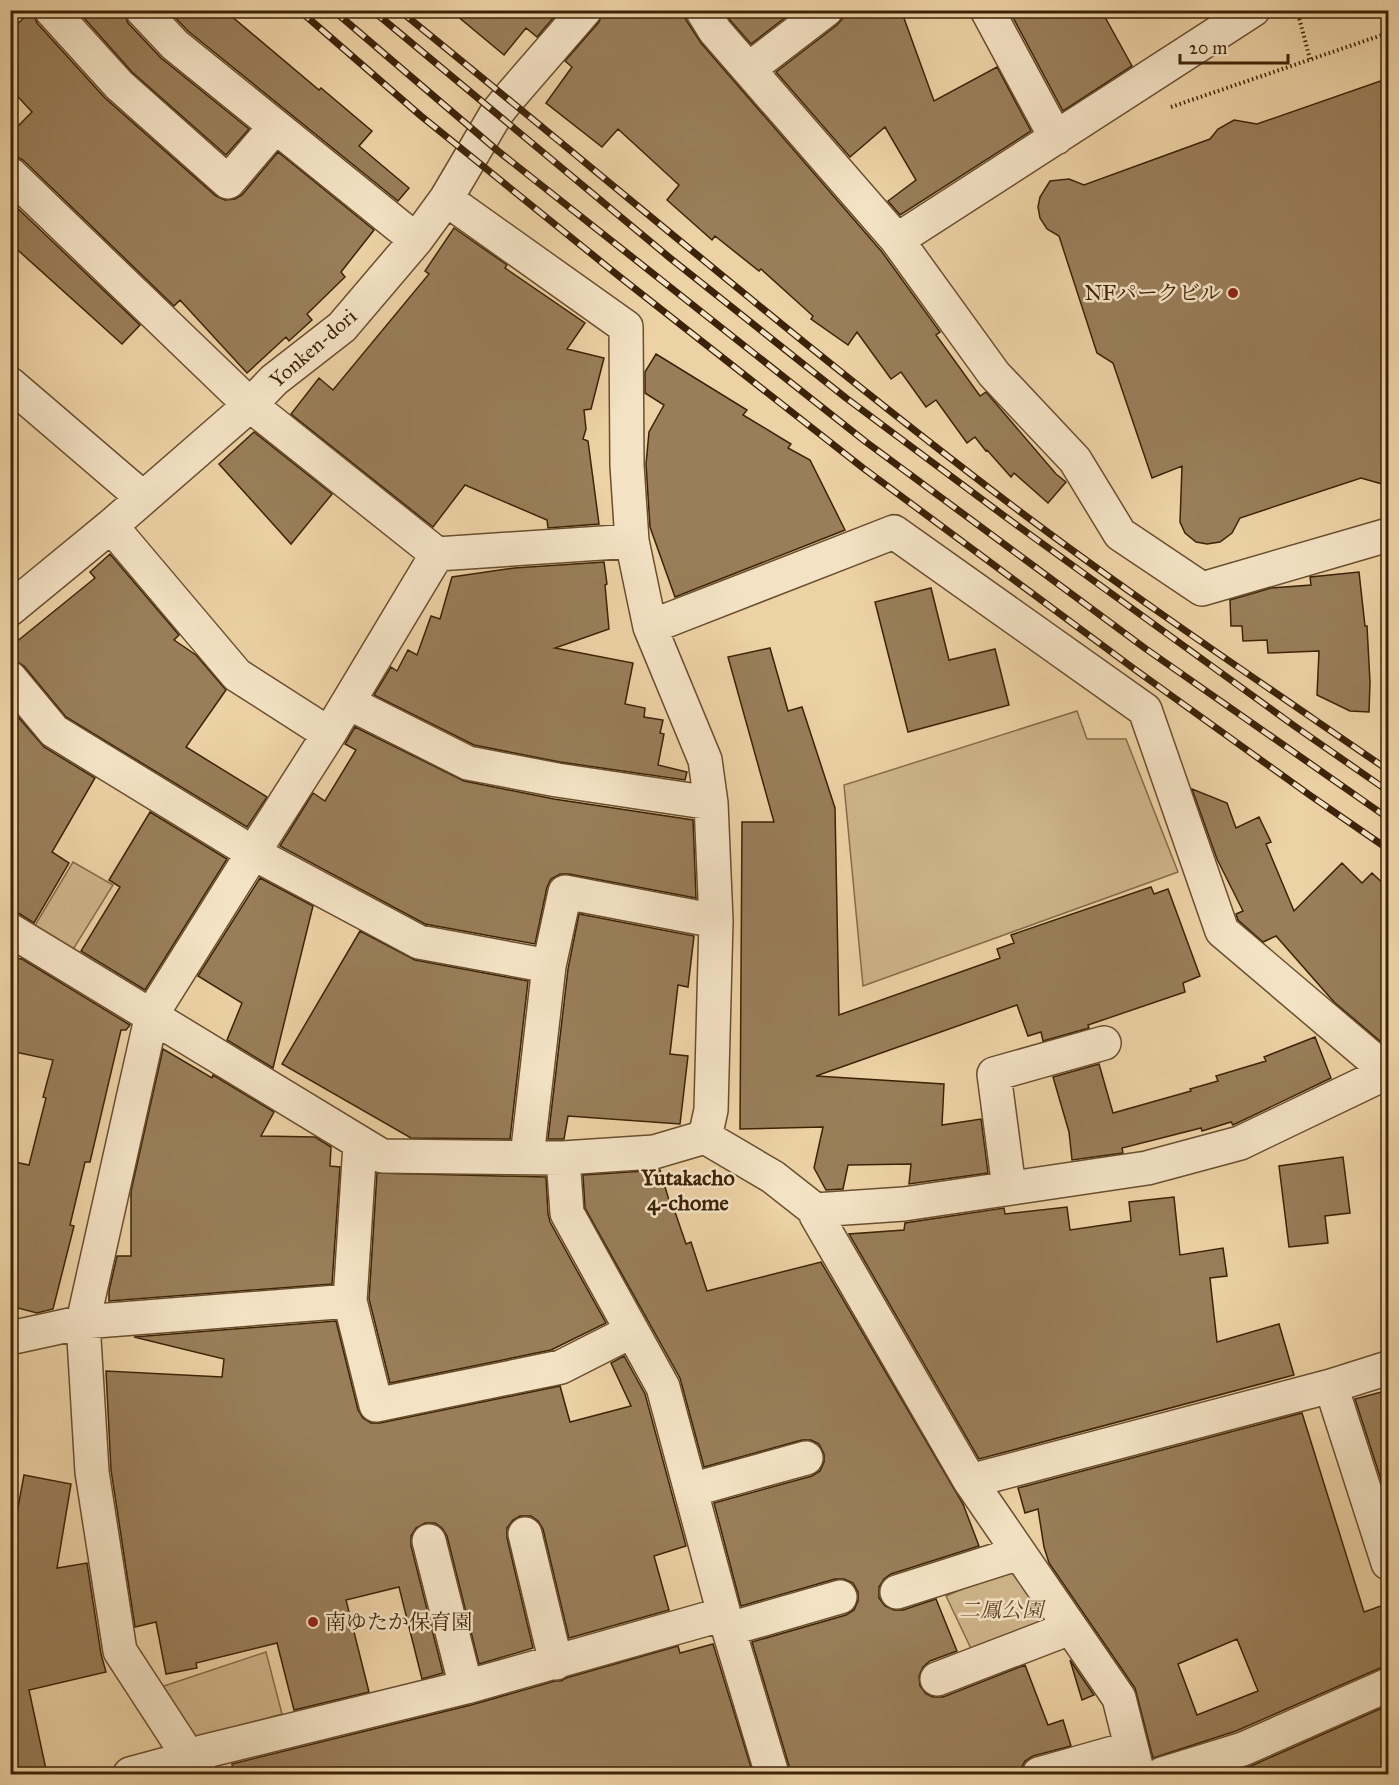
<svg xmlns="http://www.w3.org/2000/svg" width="1399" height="1785" font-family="'IM FELL Great Primer','Noto Serif JP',serif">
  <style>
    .green { fill: #cfb48a; stroke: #866c48; stroke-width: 1.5 }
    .building { fill: #997e59; stroke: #3d2306; stroke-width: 1.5; fill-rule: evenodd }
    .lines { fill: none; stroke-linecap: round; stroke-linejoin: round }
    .minor-casing { stroke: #694f2e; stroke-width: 36 }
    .path { stroke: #3d2306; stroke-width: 4; stroke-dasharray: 1.5 3; stroke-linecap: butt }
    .minor { stroke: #f3e2c4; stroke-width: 33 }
    .rail-casing { stroke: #3d2306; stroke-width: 7 }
    .rail { stroke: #f3e2c4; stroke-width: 4.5; stroke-dasharray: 14; stroke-linecap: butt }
    .poi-dot { fill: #8f2418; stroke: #f3e2c4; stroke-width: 2 }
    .labels { text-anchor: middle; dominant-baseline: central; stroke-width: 5; stroke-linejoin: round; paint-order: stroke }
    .poi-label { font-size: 21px; fill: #3d2306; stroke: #f3e2c4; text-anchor: end }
    .street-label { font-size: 21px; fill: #3d2306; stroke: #f3e2c4 }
    .park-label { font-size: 21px; font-style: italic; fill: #624727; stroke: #f3e2c4 }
    .neighbourhood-label { font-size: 22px; font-weight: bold; fill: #3d2306; stroke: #f3e2c4 }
  </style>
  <rect width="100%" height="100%" fill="#edd2a5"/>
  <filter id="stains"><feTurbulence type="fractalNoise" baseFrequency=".00333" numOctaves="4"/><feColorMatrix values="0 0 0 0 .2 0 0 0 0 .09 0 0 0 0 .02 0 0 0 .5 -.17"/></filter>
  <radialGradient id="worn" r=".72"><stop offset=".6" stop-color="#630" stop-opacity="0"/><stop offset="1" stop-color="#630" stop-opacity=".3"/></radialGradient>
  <path class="green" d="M 1077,711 L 1087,739 L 1126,739 L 1178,872 L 863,986 L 844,785 Z
    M 73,862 L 113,885 L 69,956 L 31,932 Z
    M 1005,1571 L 1026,1579 L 1051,1618 L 975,1657 L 946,1596 Z
    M 266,1652 L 282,1714 L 193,1738 L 161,1687 Z"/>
  <path class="building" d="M 32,10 L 37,23 L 105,98 L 216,196 L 225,200 L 235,199 L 242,195 L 278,152 L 374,230 L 341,272 L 345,277 L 307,314 L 312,320 L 289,341 L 286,337 L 247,373 L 180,300 L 174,306 L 23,160 L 15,156 L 10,156 L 10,134 L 32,112 L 10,88 L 10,31 Z
    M 77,10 L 123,10 L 128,23 L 161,58 L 249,129 L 226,155 L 132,72 Z
    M 168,10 L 224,10 L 319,90 L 321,88 L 372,131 L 359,146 L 409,188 L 398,201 L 188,31 Z
    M 450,10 L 560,10 L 537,37 L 526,28 L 504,55 Z
    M 603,10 L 683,10 L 686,20 L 701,43 L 882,252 L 940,332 L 936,335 L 980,396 L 986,392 L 1056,474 L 1066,482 L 1048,503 L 1014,473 L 1011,477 L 987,450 L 986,451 L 975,437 L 967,443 L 936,400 L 926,407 L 901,372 L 891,379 L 857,332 L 848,345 L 811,319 L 813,316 L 761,269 L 759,271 L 715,236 L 712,240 L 667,200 L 679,185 L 618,129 L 602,147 L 546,103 L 572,67 L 565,61 L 599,22 Z
    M 724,10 L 795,10 L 751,44 L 730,20 Z
    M 844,10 L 901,10 L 934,101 L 997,67 L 1031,131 L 900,215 L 888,201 L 916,180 L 885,127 L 850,157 L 776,72 L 837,25 L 843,18 Z
    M 1009,10 L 1101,10 L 1132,66 L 1063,111 Z
    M 1389,78 L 1389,486 L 1361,478 L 1240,518 L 1232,533 L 1220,542 L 1207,544 L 1196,542 L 1185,533 L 1180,522 L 1182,466 L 1152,478 L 1113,363 L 1097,353 L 1059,236 L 1047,229 L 1040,218 L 1038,207 L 1040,197 L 1050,181 L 1069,179 L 1084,185 L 1210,139 L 1218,129 L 1234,120 L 1257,124 Z
    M 10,201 L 140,325 L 122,344 L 10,243 Z
    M 454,228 L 507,265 L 505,268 L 585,323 L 567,349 L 604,358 L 591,409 L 584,410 L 586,429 L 583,439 L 588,441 L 599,524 L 548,528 L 547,520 L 465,485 L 433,527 L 291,414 L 319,378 L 333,390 L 429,274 L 425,271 Z
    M 656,354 L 747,410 L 743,415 L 791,444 L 788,448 L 810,460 L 845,530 L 675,597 L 650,527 L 646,464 L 649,432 L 664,405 L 645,393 L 645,372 Z
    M 254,432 L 332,494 L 291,544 L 219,464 Z
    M 110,554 L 179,635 L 174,640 L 196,655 L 226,690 L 186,747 L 267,797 L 247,827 L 66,717 L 24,666 L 14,660 L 10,656 L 10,647 L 95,578 L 90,572 Z
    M 604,562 L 607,584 L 605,585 L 609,629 L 555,648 L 633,663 L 625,704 L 645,708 L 644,717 L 663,720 L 660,733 L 664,734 L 658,765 L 687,772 L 685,780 L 560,762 L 474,745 L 374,695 L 391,667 L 397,671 L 408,650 L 417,655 L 431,616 L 440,619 L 452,577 L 514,568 Z
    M 1359,572 L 1365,626 L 1367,626 L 1370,682 L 1369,712 L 1350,711 L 1317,695 L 1319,651 L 1268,653 L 1267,640 L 1243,641 L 1242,626 L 1231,626 L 1230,600 L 1271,588 L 1311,585 L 1310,577 Z
    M 931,588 L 949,660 L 995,649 L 1009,705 L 908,732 L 875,602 Z
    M 770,648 L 788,711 L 802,707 L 835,808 L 839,1015 L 1000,958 L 997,949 L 1014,943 L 1011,935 L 1151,887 L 1154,894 L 1168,889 L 1200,976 L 1183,983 L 1185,992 L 1088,1025 L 1089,1028 L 1043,1041 L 1041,1032 L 1028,1036 L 1017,1005 L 816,1076 L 944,1084 L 942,1125 L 981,1119 L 988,1173 L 909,1184 L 911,1164 L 848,1165 L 843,1189 L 826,1190 L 814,1168 L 823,1127 L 740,1129 L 742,822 L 774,822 L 728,657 Z
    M 19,718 L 44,747 L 95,778 L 52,852 L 69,863 L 34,923 L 20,914 L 10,911 L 10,725 Z
    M 355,727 L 464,781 L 554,799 L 693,820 L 696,898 L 569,874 L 560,874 L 551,879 L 547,887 L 535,944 L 425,924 L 280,846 L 313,793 L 325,801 L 356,750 L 345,744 Z
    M 1192,789 L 1227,803 L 1236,828 L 1259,817 L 1271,842 L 1266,844 L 1294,911 L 1342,863 L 1362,883 L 1372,873 L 1389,889 L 1389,1033 L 1380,1041 L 1334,1002 L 1276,936 L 1263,942 L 1238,920 L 1236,914 L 1243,911 L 1217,859 Z
    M 150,812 L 227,859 L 145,990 L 81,951 L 120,887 L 109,880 Z
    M 260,878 L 313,906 L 273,1068 L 227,1040 L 242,1003 L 198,976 Z
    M 579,914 L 694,936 L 688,987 L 678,985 L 670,1054 L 688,1056 L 680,1124 L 568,1116 L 564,1139 L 548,1139 L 568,969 Z
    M 360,931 L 415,960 L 528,981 L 510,1139 L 411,1138 L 282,1064 Z
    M 10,952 L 15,955 L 14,958 L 22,959 L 130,1025 L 126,1030 L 121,1030 L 90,1162 L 85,1162 L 70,1225 L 74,1226 L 53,1309 L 37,1313 L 10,1306 L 10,1161 L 29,1165 L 46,1098 L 43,1097 L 53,1060 L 10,1051 Z
    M 1315,1037 L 1331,1078 L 1233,1125 L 1231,1122 L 1202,1131 L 1201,1128 L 1122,1148 L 1123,1153 L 1072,1160 L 1069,1132 L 1053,1077 L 1099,1064 L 1113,1113 L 1191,1091 L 1190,1089 L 1218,1081 L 1216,1076 L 1266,1061 L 1264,1057 Z
    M 163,1049 L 212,1078 L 213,1075 L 274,1112 L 261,1136 L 315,1137 L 331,1147 L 330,1166 L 340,1167 L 332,1284 L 109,1301 L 109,1291 L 117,1256 L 131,1256 L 131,1191 Z
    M 1343,1157 L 1350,1213 L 1325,1216 L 1328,1243 L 1289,1247 L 1279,1166 Z
    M 660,1170 L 671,1207 L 673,1206 L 686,1244 L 691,1242 L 707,1291 L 821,1262 L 963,1504 L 979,1546 L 891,1574 L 884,1579 L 879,1587 L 879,1598 L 885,1606 L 894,1610 L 903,1610 L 936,1599 L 957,1651 L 930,1661 L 923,1667 L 919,1676 L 920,1686 L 926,1694 L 933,1697 L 943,1697 L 1025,1665 L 1048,1725 L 1063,1720 L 1071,1746 L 1033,1756 L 1025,1761 L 1021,1769 L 1021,1774 L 790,1774 L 790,1769 L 752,1642 L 846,1615 L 854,1610 L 858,1601 L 858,1592 L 853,1583 L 844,1579 L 835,1579 L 741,1606 L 714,1503 L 812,1476 L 820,1471 L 824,1462 L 824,1454 L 819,1444 L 811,1440 L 802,1440 L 704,1467 L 680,1378 L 585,1208 L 583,1175 Z
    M 377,1173 L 546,1177 L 548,1214 L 550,1222 L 606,1323 L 551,1350 L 390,1383 L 369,1299 Z
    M 1174,1197 L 1180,1255 L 1223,1248 L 1227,1276 L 1210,1278 L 1217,1342 L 1279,1324 L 1294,1375 L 979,1459 L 849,1234 L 904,1230 L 905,1223 L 1004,1208 L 1005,1214 L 1067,1207 L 1070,1230 L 1131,1221 L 1129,1202 Z
    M 336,1321 L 358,1410 L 363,1418 L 371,1423 L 380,1423 L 560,1386 L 570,1422 L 631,1406 L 611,1363 L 624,1356 L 645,1394 L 686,1546 L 654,1556 L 669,1610 L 569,1638 L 543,1529 L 538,1521 L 531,1516 L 520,1516 L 513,1520 L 507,1528 L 507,1538 L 533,1648 L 479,1664 L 447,1536 L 442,1528 L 435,1523 L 425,1523 L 416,1528 L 411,1536 L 411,1546 L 443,1673 L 422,1679 L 399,1587 L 346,1600 L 369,1692 L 294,1710 L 277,1643 L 196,1663 L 197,1668 L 166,1674 L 156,1622 L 135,1627 L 111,1470 L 106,1371 L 222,1377 L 224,1359 L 134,1337 Z
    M 1389,1390 L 1389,1491 L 1385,1492 L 1355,1399 Z
    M 1302,1413 L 1364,1612 L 1389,1603 L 1389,1667 L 1380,1668 L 1236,1731 L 1153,1758 L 1135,1688 L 1049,1563 L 1044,1547 L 1038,1509 L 1025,1513 L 1018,1488 ZM 1237,1639 L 1258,1691 L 1197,1715 L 1178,1664 Z
    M 24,1475 L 71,1484 L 57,1568 L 87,1563 L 101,1654 L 106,1672 L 29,1690 L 47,1774 L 10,1774 L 10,1514 L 17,1513 Z
    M 713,1644 L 753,1774 L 233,1774 L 232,1764 L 471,1705 L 555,1681 L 561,1681 L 566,1678 L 678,1646 L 680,1653 Z
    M 1070,1660 L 1094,1695 L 1082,1700 Z
    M 1382,1708 L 1389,1724 L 1389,1774 L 1230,1774 L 1230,1773 L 1251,1766 Z"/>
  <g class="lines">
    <defs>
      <path id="minor" d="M 51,10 L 119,85 L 228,182 L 275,127
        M 142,10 L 175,45 L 416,240
        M 702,10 L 715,31 L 897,240 L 994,374 L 1075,460 L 1120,534 L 1202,589 L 1388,535
        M 987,10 L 1056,138
        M 749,69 L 826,10
        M 10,174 L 250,405 L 437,554 L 329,734 L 253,853 L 152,1014 L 83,1322 L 92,1472 L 120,1651 L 200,1774
        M 446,199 L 626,327 L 627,465 L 632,541 L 650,627 L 705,760 L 711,803 L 716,921 L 711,1110 L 705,1137
        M 897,240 L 1253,10
        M 10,384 L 143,498
        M 111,526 L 237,675 L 329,734
        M 437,554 L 632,541
        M 10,609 L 111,526 L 250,405 L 274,380 L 342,327 L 416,240 L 446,199 L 496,114 L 508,99 L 585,10
        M 650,627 L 894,532 L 1145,710 L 1222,931 L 1388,1072
        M 10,678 L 54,731 L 253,853 L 419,942 L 549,966
        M 349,703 L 468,763 L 557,780 L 711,803
        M 10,930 L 382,1156 L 563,1158 L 654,1152 L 705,1137 L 773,1177 L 815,1210 L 816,1215 L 970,1481 L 1119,1698 L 1138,1774
        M 527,1157 L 549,966 L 565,892 L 716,921
        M 563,1158 L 567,1213 L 663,1387 L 724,1614 L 772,1774
        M 1009,1188 L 994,1074 L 1104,1043
        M 815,1210 L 904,1204 L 1147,1168 L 1240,1143 L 1388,1072
        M 350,1301 L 376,1405 L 561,1367 L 632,1331
        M 10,1338 L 83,1322 L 350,1301 L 360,1144
        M 1331,1386 L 1388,1563
        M 970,1481 L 1331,1386 L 1388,1368
        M 691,1490 L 806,1458
        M 525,1534 L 556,1663
        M 429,1541 L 466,1687
        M 897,1592 L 1019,1553
        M 729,1629 L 840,1597
        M 937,1679 L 1070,1628
        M 130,1774 L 167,1764 L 202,1752 L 466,1687 L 724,1614
        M 1039,1774 L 1131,1748
        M 1162,1774 L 1243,1749 L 1388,1685"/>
    </defs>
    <use href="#minor" class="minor-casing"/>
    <path class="path" d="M 1297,10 L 1310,59
      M 1171,107 L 1388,33"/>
    <use href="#minor" class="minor"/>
    <defs>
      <path id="rail" d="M 299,10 L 421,116 L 620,277 L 863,468 L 1137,671 L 1311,796 L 1388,849
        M 333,10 L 498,151 L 866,442 L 1146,649 L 1388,818
        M 372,10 L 670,258 L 846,398 L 1007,518 L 1293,725 L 1388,791
        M 399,10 C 604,176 804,348 1014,507 C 1136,599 1263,684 1388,770"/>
    </defs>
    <use href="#rail" class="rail-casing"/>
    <use href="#rail" class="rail"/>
  </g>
  <g class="poi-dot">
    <circle cx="1233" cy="293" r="6"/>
    <circle cx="313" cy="1622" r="6"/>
  </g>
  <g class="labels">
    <g class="poi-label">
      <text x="1221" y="293">NFパークビル</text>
      <text x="325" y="1622" text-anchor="start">南ゆたか保育園</text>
    </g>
    <g class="street-label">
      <text transform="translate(313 348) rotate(-41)">Yonken-dori</text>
    </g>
    <g class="park-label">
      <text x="1001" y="1610">二鳳公園</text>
    </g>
    <g class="neighbourhood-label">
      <text x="688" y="1177">Yutakacho<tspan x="688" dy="25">4-chome</tspan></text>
    </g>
  </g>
  <rect width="1399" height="1785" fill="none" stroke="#edd2a5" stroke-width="36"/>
  <rect x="12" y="12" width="1375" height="1761" fill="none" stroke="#3d2306" stroke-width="3"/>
  <rect x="18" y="18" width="1363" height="1749" fill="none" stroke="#3d2306" stroke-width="1.5"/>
  <path d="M1180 54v9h108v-9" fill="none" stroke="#3d2306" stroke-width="3"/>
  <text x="1189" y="54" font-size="18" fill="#3d2306" stroke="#f3e2c4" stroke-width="4.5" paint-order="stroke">20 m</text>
  <rect width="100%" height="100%" filter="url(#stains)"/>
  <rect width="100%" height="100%" fill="url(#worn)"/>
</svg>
